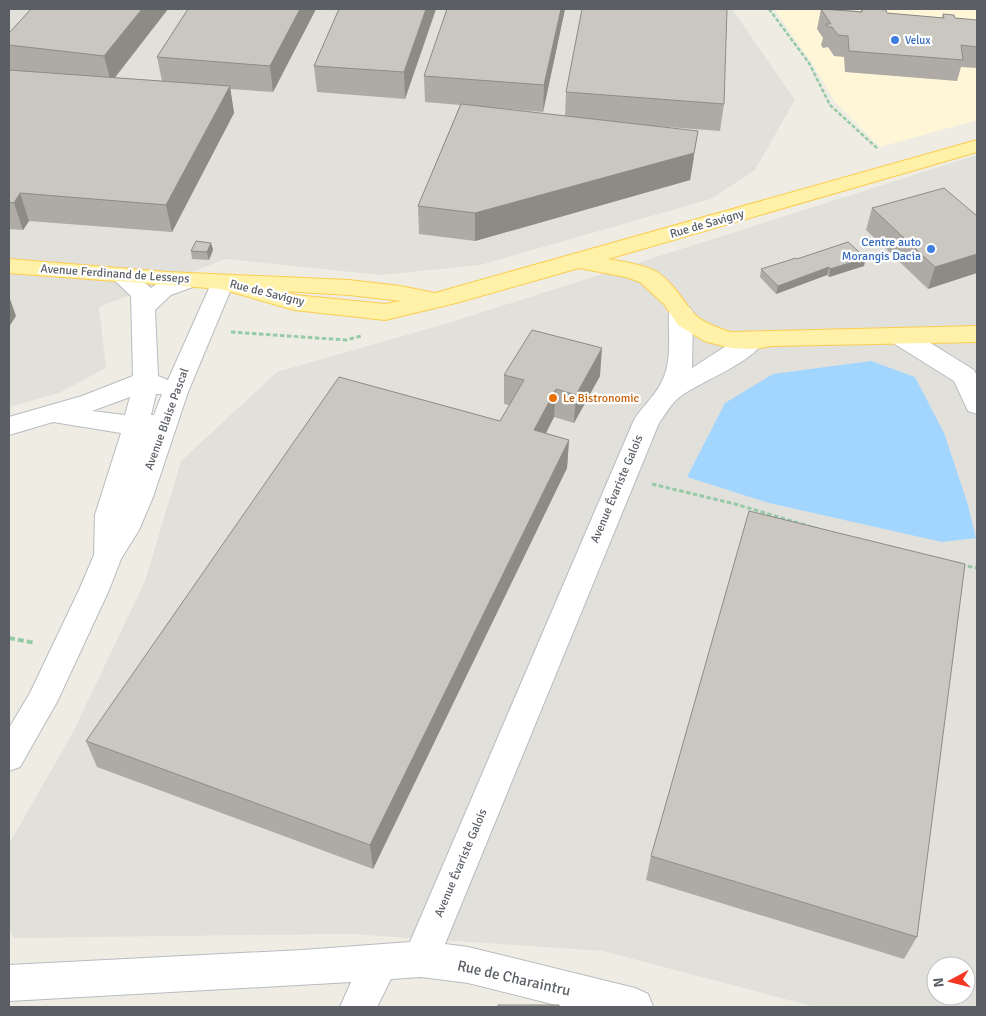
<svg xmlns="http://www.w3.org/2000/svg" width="986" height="1016" font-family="Signika,sans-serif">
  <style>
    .commercial { fill: #fff6d8 }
    .industrial { fill: #e2e0db; fill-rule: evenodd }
    .water { fill: #a3d6ff }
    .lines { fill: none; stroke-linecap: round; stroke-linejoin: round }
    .minor-casing { stroke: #b8bbc0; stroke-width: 2 }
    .major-casing { stroke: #fbcd50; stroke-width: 2 }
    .path-far2 { stroke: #96caa6; stroke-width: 2.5; stroke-dasharray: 4 2; stroke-linecap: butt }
    .path-far1 { stroke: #96caa6; stroke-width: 3; stroke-dasharray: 4.5 2.5; stroke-linecap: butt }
    .path { stroke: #96caa6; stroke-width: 4; stroke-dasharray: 6 3; stroke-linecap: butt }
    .minor { fill: #fff; fill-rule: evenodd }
    .major { fill: #fff2a8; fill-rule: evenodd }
    .wall { fill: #aeaaa5 }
    .shaded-wall { fill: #8d8b86 }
    .building { fill: #cac6c0; stroke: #8d8b86 }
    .shop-dot { fill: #3f7fe0; stroke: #fff; stroke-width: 2 }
    .food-dot { fill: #e8710a; stroke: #fff; stroke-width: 2 }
    .labels { text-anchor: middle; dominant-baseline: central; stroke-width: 4.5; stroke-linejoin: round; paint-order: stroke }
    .far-shop-label { font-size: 11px; fill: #366cbe; stroke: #fff; text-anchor: start }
    .street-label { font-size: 12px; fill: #5b5f65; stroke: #fff }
    .shop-label { font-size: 12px; fill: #366cbe; stroke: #fff; text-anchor: end }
    .food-label { font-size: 12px; fill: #c56008; stroke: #fff; text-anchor: start }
    .near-street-label { font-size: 15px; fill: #5b5f65; stroke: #fff }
  </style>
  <rect width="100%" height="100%" fill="#efede3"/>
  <path class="commercial" d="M 774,9 L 977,9 L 977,120 L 880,147 L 835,102 L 814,66 Z"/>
  <path class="industrial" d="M 9,9 L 732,9 L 795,100 L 755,170 L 711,199 L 480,265 L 381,275 L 226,259 L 99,307 L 106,368 L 59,393 L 9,407 Z
    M 977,155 L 977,1007 L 815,1007 L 603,951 L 350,934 L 14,938 L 9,928 L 9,844 L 72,734 L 145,581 L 181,461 L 277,372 L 445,324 ZM 936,966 L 966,966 L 966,996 L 936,996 Z"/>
  <path class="water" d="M 871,361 L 915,377 L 944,433 L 968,505 L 976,538 L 942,542 L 769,503 L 687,477 L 725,403 L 773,374 Z"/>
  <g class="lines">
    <defs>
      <path id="minor" d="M 121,268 L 129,270 L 151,288 L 155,285 L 190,273 L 198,275 L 202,280 L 198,285 L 171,295 L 155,310 L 158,376 L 168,380 L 214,277 L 222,275 L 230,277 L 234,282 L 188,392 L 153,497 L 139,530 L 121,559 L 109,590 L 57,702 L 20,767 L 9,771 L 9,728 L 30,693 L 79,590 L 94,555 L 95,515 L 121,433 L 53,422 L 9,435 L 9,417 L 82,396 L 133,376 L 131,296 L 109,275 L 113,270 ZM 156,394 L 162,394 L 154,415 L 151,415 ZM 130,397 L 125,415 L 92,411 Z
        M 681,304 L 689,307 L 693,312 L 692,368 L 743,335 L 752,333 L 761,335 L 764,341 C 750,364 703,380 681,396 C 672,402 665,415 659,423 L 445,944 L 468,947 L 635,988 L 648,994 L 653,1007 L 564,1007 L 468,983 L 421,977 L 391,979 L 377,1007 L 340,1007 L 351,982 L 9,1001 L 9,965 L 302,950 L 410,942 L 634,420 C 641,408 653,398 660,385 C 673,363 668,337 669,312 L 673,307 Z
        M 902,329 L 911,331 L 974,370 L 977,376 L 977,414 L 968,411 L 954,381 L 893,343 L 890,337 L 893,331 Z"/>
      <path id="major" d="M 977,140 L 977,152 L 608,259 C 623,262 643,264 657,272 C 673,283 682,299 693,313 C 701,322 720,329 731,332 L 977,326 L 977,342 L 772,346 L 752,349 L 731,348 L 704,341 L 678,325 L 664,304 L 640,282 L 626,277 L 579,268 L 456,303 L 385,320 L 294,310 L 221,289 L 9,273 L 9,259 L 168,272 L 349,280 L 400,286 L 435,293 ZM 283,291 L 349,295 L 401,301 L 385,304 L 295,295 Z"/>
    </defs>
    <use href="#minor" class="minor-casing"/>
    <use href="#major" class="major-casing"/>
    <path class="path-far2" d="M 769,9 L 809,63 L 830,105 L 878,149"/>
    <path class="path-far1" d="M 231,332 L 346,340 L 361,336
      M 652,484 L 735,504 L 822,530
      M 961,565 L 977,568"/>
    <path class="path" d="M 9,638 L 35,643"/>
    <use href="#minor" class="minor"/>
    <use href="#major" class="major"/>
  </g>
  <path class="wall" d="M 31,9 L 168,9 L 115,78 L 162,81 L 157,57 L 188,9 L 316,9 L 273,92 L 230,89 L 234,113 L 172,232 L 29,221 L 23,230 L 9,229 L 9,33 Z
    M 339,9 L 436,9 L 405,99 L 317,92 L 314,66 Z
    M 565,9 L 543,112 L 499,108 L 565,116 L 566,92 L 724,104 L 720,131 L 655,126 L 694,158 L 690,180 L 475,241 L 419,234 L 418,206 L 460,105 L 425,102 L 424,76 Z
    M 821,9 L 861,11 L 861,9 L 887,13 L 942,18 L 943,14 L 955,18 L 977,20 L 977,68 L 961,67 L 957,81 L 845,72 L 844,57 L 834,56 L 828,47 L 823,48 L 821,45 L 823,38 L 817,29 Z
    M 872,208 L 977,216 L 928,289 L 866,230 Z
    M 211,243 L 213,250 L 209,260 L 192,259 L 191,251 Z
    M 797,259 L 864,266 L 829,277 L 827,275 L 776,294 L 760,277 L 761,269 Z
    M 504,375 L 600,376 L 574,423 L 554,417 L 546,433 L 569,440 L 567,468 L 373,869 L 97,767 L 86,741 L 500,421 L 509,405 L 504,404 Z
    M 651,856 L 917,937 L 904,959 L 646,880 Z"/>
  <path class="shaded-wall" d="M 142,9 L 168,9 L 111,82 L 104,56 Z
    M 300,9 L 316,9 L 273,92 L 270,66 Z
    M 426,9 L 436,9 L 405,99 L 404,72 Z
    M 561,9 L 565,9 L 543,112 L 544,85 Z
    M 230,86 L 234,113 L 172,232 L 166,205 Z
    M 698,131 L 690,180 L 475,241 L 475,213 Z
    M 20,193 L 29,221 L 23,230 L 14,203 Z
    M 211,243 L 213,250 L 209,260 L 207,252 Z
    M 977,254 L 977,273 L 928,289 L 935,267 Z
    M 866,258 L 864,266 L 829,277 L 830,269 Z
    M 829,267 L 827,275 L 776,294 L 778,286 Z
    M 9,296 L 16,316 L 9,327 Z
    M 602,348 L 600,376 L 574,423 L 576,395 Z
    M 556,389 L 554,417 L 533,458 L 534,430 Z
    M 569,440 L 567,468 L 373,869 L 370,845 Z"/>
  <path class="building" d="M 31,9 L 142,9 L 104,56 L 9,45 L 9,33 Z
    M 188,9 L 300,9 L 270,66 L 157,57 Z
    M 339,9 L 426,9 L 404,72 L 314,66 Z
    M 447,9 L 561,9 L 544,85 L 424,76 Z
    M 582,9 L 727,9 L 724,104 L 566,92 Z
    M 821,9 L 862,12 L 862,9 L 872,9 L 886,10 L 887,13 L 944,18 L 943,14 L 954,15 L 955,18 L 977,20 L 977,47 L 961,45 L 963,60 L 849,51 L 848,36 L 838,35 L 832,27 L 828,27 L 826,24 L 831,24 Z
    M 9,70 L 230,86 L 166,205 L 20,193 L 14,203 L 9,202 Z
    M 461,104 L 698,131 L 694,153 L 475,213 L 418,206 Z
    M 944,188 L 977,216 L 977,254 L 935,267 L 872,208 Z
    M 196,241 L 211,243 L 207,252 L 191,251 Z
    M 848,242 L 866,258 L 830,269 L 829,267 L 778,286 L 761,269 L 796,258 L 797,259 Z
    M 532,330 L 602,348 L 576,395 L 556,389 L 534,430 L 569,440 L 370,845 L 86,741 L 339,377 L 500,421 L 524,380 L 504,375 Z
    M 749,511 L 965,564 L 917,937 L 651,856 Z
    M 498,1005 L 559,1005 L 559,1007 L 498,1007 Z"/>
  <g class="shop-dot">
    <circle cx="895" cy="40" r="5"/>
    <circle cx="931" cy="249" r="5"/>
  </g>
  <circle class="food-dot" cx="553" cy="398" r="5"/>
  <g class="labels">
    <g class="far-shop-label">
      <text x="905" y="40">Velux</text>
    </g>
    <g class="street-label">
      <text transform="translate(707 224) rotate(-16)">Rue de Savigny</text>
      <text transform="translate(115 274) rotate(4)">Avenue Ferdinand de Lesseps</text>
      <text transform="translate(267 293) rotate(14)">Rue de Savigny</text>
      <text transform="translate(167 419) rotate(-70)">Avenue Blaise Pascal</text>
      <text transform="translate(617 489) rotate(-67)">Avenue Évariste Galois</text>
      <text transform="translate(461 863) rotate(-67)">Avenue Évariste Galois</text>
    </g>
    <g class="shop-label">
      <text x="921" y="242">Centre auto<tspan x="921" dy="14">Morangis Dacia</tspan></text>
    </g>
    <g class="food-label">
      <text x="563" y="398">Le Bistronomic</text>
    </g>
    <g class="near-street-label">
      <text transform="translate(514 978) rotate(13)">Rue de Charaintru</text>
    </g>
  </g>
  <rect width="986" height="1016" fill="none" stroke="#5b5f65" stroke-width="20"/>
  <g transform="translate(951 981) rotate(263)"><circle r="24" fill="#ffffff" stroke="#bdbfc1"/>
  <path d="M0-4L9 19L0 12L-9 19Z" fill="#f53623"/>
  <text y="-8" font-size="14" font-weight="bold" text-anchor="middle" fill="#5b5f65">N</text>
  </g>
</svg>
